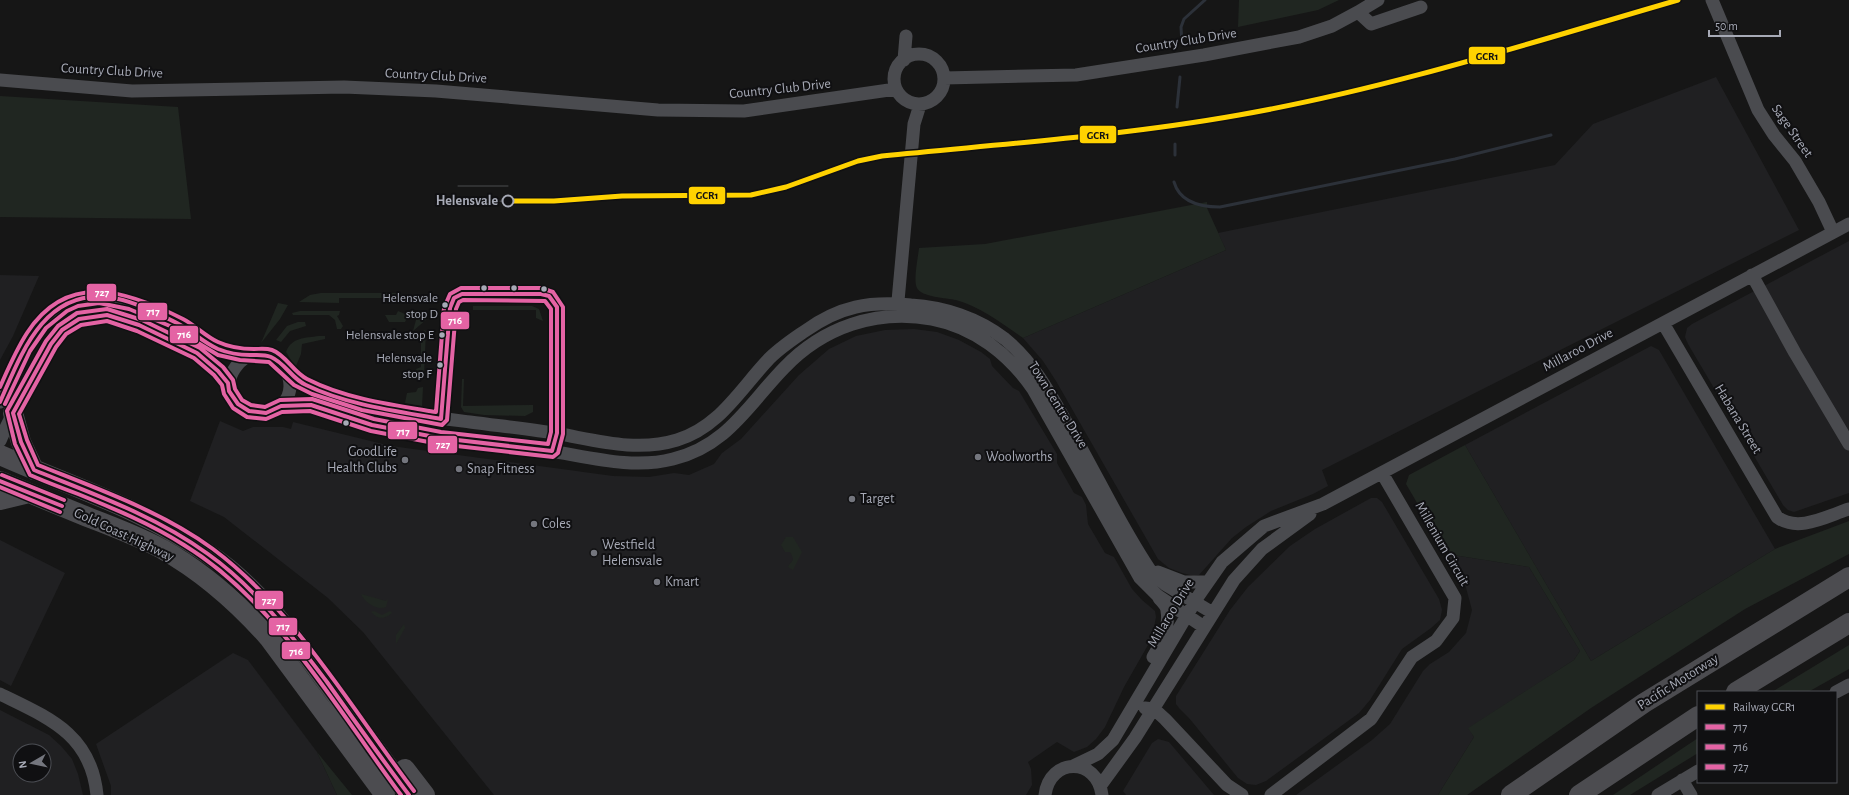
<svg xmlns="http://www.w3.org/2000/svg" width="1849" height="795" font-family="'Alegreya Sans',sans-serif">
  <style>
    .built { fill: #202022; fill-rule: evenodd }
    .green { fill: #202621 }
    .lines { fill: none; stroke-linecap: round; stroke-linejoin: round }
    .stream { stroke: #2c3139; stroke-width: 3 }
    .minor { stroke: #4a4b4f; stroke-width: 13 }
    .highway { stroke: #4c4c50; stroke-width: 20 }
    .tram { stroke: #4b4c4f; stroke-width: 1 }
    .bus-1-casing { stroke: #101012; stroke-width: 7 }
    .bus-2-casing { stroke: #101012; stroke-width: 7 }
    .bus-3-casing { stroke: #101012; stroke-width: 7 }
    .bus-1 { stroke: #e463a4; stroke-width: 4 }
    .bus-2 { stroke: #e463a4; stroke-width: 4 }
    .bus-3 { stroke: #e463a4; stroke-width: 4 }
    .rail-1-casing { stroke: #101012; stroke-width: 8 }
    .rail-1 { stroke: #ffd200; stroke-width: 5 }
    .stop-dot { fill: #101012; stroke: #a7aab6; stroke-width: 2 }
    .bus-dot { fill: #a7aab6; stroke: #101012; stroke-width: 1.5 }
    .poi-dot { fill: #74767e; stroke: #101012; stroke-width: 1.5 }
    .labels { text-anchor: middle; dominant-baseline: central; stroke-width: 4; stroke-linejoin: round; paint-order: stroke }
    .bus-label { font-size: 13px; fill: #a7aab6; stroke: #101012; text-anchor: end }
    .street-label { font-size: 14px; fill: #a7aab6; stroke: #101012 }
    .stop-label { font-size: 14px; font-weight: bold; fill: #a7aab6; stroke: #101012; text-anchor: end }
    .poi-label { font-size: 14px; fill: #a7aab6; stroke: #101012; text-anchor: start }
    .line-badge { stroke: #101012; stroke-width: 1.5 }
    .badge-label { font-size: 11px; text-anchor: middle; font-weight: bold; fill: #fff }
    .pale-badge-label { font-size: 11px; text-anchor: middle; font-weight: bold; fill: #111 }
  </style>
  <rect width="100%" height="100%" fill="#161616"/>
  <path class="built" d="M 1716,77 L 1799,230 L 1322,470 L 1328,486 L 1313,494 L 1271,511 L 1246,527 L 1232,538 L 1199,575 L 1194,576 L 1182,573 L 1169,568 L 1158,559 L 1056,381 L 1043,361 L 1023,338 L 1226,250 L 1218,233 L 1555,165 L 1593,124 Z
    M 1849,241 L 1849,493 L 1794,512 L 1788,510 L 1783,505 L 1688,344 L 1685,337 L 1687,328 L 1692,324 Z
    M 0,275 L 39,276 L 13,336 L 0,360 Z
    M 914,329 L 937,332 L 959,340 L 981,352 L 990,359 L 992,366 L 1013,388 L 1019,391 L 1057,454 L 1057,463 L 1074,493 L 1082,497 L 1086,505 L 1088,524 L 1105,553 L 1114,557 L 1132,589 L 1142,600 L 1155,611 L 1156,617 L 1152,638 L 1124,687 L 1105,727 L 1096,739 L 1087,747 L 1074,752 L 1057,742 L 1028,762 L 1031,769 L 1032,785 L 1026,795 L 494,795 L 363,632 L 328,598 L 224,517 L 190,501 L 220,421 L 243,431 L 253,427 L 283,427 L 291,429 L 293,422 L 391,446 L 613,476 L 649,477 L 674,473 L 689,475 L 714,464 L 722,453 L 741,439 L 799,375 L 829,349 L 856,336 L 885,330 Z
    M 1651,346 L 1659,350 L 1775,549 L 1591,661 L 1465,445 Z
    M 1371,498 L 1377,498 L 1382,502 L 1439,599 L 1442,610 L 1440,620 L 1431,628 L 1402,649 L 1370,700 L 1359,713 L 1266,781 L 1256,785 L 1247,784 L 1238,778 L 1189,718 L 1179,708 L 1176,704 L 1176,696 L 1230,610 L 1248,587 L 1290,546 L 1315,529 Z
    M 0,540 L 65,573 L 11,686 L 0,680 Z
    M 1447,554 L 1529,567 L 1580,651 L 1574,660 L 1469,728 L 1474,737 L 1438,795 L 1296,795 L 1372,740 L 1390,724 L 1423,671 L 1430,664 L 1449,652 L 1466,633 L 1472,610 L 1465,584 Z
    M 233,653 L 248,660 L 317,752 L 337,795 L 111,795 L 111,786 L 96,744 Z
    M 0,710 L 49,735 L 61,746 L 72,759 L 78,774 L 83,795 L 0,795 ZM 20,751 L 44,751 L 44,775 L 20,775 Z
    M 1158,739 L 1169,742 L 1214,795 L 1126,795 L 1123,791 L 1152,743 Z"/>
  <path class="green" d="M 1239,0 L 1339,0 L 1318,10 L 1238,27 Z
    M 0,96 L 178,107 L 191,219 L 0,217 Z
    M 1207,202 L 1207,208 L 1226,250 L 1023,338 C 1003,324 981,307 956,300 C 947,298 921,297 917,288 C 913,280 918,258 919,248 L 985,244 Z
    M 321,293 L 397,293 L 404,295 L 403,298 L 339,298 L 339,303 L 299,302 L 310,295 Z
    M 278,303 L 288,305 L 280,319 L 261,343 Z
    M 473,306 L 532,306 L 539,309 L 543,321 L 536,318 L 536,310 L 473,310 Z
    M 300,311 L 340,311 L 339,315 L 337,316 L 343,326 L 341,329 L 337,329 L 335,320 L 329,315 L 293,315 L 292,313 Z
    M 398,311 L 405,314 L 407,318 L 405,322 L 389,322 L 385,315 L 396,315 Z
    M 456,311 L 456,358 L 447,406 Z
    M 417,316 L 427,316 L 427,319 L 413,331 Z
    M 298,322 L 305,322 L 306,326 L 290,331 L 281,342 L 276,340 L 287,326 Z
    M 424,330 L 426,331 L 424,375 L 419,375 L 416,369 L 421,367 L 421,339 Z
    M 319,336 L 325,336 L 325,339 L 302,344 L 301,354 L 296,366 L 294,365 L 286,352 C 292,337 305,338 319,336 Z
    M 462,379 L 464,379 L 463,406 L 533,405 L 533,412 L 525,416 L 484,415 L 464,412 L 461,407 Z
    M 423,387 L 422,406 L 405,403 L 407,393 L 416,392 L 418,388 Z
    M 1465,445 L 1591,661 L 1775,549 L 1849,521 L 1849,554 L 1745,609 L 1591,708 L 1467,795 L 1438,795 L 1474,737 L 1468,728 L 1574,660 L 1580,651 L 1529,567 L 1447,554 L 1406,484 L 1409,475 Z
    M 786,537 L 793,537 L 802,552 L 793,570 L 788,567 C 791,560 796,562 790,552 L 785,552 L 781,545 Z
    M 361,594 L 386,601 L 388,599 L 386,607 C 377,611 364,602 361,594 Z
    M 374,611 L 382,615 L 390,611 L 392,613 C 385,619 378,620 371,612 Z
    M 404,624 L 405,628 L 396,644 L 396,635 Z
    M 1849,645 L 1849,669 L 1808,692 L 1772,692 Z
    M 1698,738 L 1698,753 L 1630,795 L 1613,795 Z
    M 317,752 L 352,795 L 337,795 Z"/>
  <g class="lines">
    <path class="stream" d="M 1182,44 L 1181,27 L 1184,19 L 1205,0
      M 1177,107 L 1180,77
      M 1175,155 L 1175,144
      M 1174,182 C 1180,203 1201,207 1220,207 L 1455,159 L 1551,135"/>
    <path class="minor" d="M 1712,0 L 1758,110 L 1774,135 L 1795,161 L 1819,202 L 1833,232
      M 1358,12 L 1378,0
      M894 79a25 25 0 1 1 50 0a25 25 0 1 1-50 0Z
      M 904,60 L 906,36
      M 944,78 L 1076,75 L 1204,55 L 1299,37 L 1332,26 L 1358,12 L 1371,24 L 1421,7
      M 0,80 L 132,91 L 344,87 L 436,91 L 658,110 L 744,111 L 896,89
      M 1752,275 L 1795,353 L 1849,444
      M 897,312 L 914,124 L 920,105
      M 1663,323 L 1777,517 C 1798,533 1827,516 1849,509
      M 258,354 C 262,355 268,355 272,357 C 290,366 297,391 281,406 C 256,428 214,398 235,368 C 240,360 248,355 258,354 Z
      M 287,372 C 322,405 422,416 470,422 C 500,426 531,429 560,434 C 599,441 638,452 677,440 C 718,428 739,391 767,361 C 778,349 792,340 805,331 C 840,306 869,301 911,305 C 944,307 978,318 1005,339 C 1032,361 1048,390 1065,420 C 1095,470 1119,525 1152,573 L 1166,585 L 1213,613
      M 0,402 L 34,331 L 52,313 L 62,306 L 82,299 L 103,297 L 119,298 L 182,326 L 217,348 L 250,355
      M 281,406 C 291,405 301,403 310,405 C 333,408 352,421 374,426 C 430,438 487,443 544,450 C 586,456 631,470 673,459 C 727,446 748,405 784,368 C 823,327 876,309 932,319 C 974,327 1009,354 1033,389 L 1140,578 L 1158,596 L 1204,627
      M 0,441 C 9,418 23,396 35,374 C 43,360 50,342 62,330 C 88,304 123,318 152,331 C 182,344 207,357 228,383
      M 1158,572 L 1184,582 L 1208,582
      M 1153,657 C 1161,644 1170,627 1167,611 C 1167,606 1162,602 1159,598
      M 1836,692 L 1849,685
      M 0,694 C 49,718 91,734 97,795
      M 1145,708 L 1154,709 L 1165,719 L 1227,785 L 1242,795
      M 1073,766 L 1098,754 L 1113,740 L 1199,595 L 1222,562 L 1264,526 L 1323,504 L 1849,224
      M 1682,780 L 1691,795
      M 1101,785 L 1135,738 L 1234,580 L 1262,549 L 1310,514
      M 1045,795 C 1050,757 1097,757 1102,795
      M 1271,795 L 1371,719 L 1412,657 L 1436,641 L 1453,618 L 1455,598 L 1382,473
      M 1658,795 L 1698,771"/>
    <path class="highway" d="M 13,413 L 21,442 L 34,470
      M 0,455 C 70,486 143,509 207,553 C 260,588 297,642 334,692 C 359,727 384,761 409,795
      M 0,481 C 30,493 60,506 90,518 C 114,527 139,537 162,549 C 203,572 238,603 269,638 L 385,795
      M 0,500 L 29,493
      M 1736,692 L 1849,623
      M 405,769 L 425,795
      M 1511,795 L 1644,703 L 1849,577
      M 1579,795 L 1698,716"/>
    <path class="tram" d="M 458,186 L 508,186
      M 458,202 L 508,201"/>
    <defs>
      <path id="bus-1" d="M 0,402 C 21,355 43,290 108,297 C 132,300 156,313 177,323 C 191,330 202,342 218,349 C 228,353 239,355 250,355 C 257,355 264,354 271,357 C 285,363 292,379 306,385 C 347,405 396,411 441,419 L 450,308 L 454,298 L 462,294 L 541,294 L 549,296 L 557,307 L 557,433 L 552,451 L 440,438 L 372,425 L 311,405 L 281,406 L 266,413 L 249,411 L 238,404 L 229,391 L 228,383 L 218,371 L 197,353 L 139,325 L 107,315 L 79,319 L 62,330 L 51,344 L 13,413 L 21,442 L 34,470 C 94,494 156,516 208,554 C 256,588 292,636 327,682 C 354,720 381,758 409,795
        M 0,481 L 62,506"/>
      <path id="bus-2" d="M 5,404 L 30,351 L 46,328 L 67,311 L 78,306 L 99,303 L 129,309 L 170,326 L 218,355 L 240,360 L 269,362 L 294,385 L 312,394 L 362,410 L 442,425 L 447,420 L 456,309 L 459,302 L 463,300 L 545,301 L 551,309 L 551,432 L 548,444 L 441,432 L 374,419 L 312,399 L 280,400 L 265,407 L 251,405 L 242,400 L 235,389 L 233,380 L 223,367 L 200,348 L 142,320 L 107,309 L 77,313 L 58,326 L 46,341 L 7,411 L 15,444 L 30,475 C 46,482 62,488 78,494 C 115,509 151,524 184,545 C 276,601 338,711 401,795
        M 0,487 L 60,512"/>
      <path id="bus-3" d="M 0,387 C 8,369 16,350 27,333 C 68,270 128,291 183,319 C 195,325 205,336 218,342 C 229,347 242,349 254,349 C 260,349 266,348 272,350 C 286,355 293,372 307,379 C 346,399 393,405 436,412 L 444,308 L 450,294 L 461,288 L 541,288 L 553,292 L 563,307 L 563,434 L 558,453 L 553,457 L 439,444 L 371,431 L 310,411 L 282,412 L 266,419 L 247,417 L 233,408 L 224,394 L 222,385 L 214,375 L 194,358 L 137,331 L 107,321 L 81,325 L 66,334 L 56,347 L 19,414 L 27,440 L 38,465 C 98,489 161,511 213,549 C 295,610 353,711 414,791
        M 2,475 L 64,500"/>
    </defs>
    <use href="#bus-1" class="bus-1-casing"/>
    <use href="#bus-2" class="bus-2-casing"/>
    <use href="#bus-3" class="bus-3-casing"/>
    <use href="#bus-1" class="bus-1"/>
    <use href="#bus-2" class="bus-2"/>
    <use href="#bus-3" class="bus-3"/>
    <defs>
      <path id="rail-1" d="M 508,201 L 554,201 L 622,196 L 751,195 L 786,187 L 858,161 L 882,156 C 1001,144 1121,136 1239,115 C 1388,89 1533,42 1678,0"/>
    </defs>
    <use href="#rail-1" class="rail-1-casing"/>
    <use href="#rail-1" class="rail-1"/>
  </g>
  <circle class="stop-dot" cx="508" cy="201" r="5.5"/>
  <g class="bus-dot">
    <circle cx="484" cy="288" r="3.5"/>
    <circle cx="514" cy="288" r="3.5"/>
    <circle cx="544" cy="289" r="3.5"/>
    <circle cx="445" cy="305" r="3.5"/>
    <circle cx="442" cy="335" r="3.5"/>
    <circle cx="440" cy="365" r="3.5"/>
    <circle cx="346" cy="423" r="3.5"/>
  </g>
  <g class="poi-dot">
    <circle cx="978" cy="457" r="4"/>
    <circle cx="405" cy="460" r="4"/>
    <circle cx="459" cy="469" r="4"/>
    <circle cx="852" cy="499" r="4"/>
    <circle cx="534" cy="524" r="4"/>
    <circle cx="594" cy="553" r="4"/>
    <circle cx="657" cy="582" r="4"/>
  </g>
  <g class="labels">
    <g class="bus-label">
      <text x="438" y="298">Helensvale<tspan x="438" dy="16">stop D</tspan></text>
      <text x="434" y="335">Helensvale stop E</text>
      <text x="432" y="358">Helensvale<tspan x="432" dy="16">stop F</tspan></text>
    </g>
    <g class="street-label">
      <text transform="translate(1186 41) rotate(-9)">Country Club Drive</text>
      <text transform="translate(112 71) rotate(3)">Country Club Drive</text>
      <text transform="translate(436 76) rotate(3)">Country Club Drive</text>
      <text transform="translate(780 89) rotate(-6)">Country Club Drive</text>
      <text transform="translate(1792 131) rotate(55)">Sage Street</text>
      <text transform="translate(1578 350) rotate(-28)">Millaroo Drive</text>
      <text transform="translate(1058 405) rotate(58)">Town Centre Drive</text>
      <text transform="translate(1738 419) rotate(59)">Habana Street</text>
      <text transform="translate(124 535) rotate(25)">Gold Coast Highway</text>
      <text transform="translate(1442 544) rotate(60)">Millenium Circuit</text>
      <text transform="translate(1171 613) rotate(-59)">Millaroo Drive</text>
      <text transform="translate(1678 682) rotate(-32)">Pacific Motorway</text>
    </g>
    <g class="stop-label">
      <text x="498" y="201">Helensvale</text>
    </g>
    <g class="poi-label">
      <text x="397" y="452" text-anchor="end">GoodLife<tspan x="397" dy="16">Health Clubs</tspan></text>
      <text x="986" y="457">Woolworths</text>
      <text x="467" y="469">Snap Fitness</text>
      <text x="860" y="499">Target</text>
      <text x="542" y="524">Coles</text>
      <text x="602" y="545">Westfield<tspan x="602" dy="16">Helensvale</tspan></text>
      <text x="665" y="582">Kmart</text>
    </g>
  </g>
  <g class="line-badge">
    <rect x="1468" y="46" width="38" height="19" rx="4" fill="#ffd200"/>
    <rect x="1079" y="125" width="38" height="19" rx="4" fill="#ffd200"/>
    <rect x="688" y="186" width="38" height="19" rx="4" fill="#ffd200"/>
    <rect x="86" y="283" width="31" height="19" rx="4" fill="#e463a4"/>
    <rect x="137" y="302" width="31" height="19" rx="4" fill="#e463a4"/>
    <rect x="440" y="311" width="30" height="19" rx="4" fill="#e463a4"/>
    <rect x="169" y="325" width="30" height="19" rx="4" fill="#e463a4"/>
    <rect x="387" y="421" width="31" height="19" rx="4" fill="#e463a4"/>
    <rect x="427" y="435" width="31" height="19" rx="4" fill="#e463a4"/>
    <rect x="254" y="590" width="30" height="20" rx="4" fill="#e463a4"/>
    <rect x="268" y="617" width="30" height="19" rx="4" fill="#e463a4"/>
    <rect x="281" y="641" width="30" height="19" rx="4" fill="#e463a4"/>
  </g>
  <g class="badge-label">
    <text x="102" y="296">727</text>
    <text x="153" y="315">717</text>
    <text x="455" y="324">716</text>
    <text x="184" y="338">716</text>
    <text x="403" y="435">717</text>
    <text x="443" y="448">727</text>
    <text x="269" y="604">727</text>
    <text x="283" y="630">717</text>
    <text x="296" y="655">716</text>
  </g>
  <g class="pale-badge-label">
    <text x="1487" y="60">GCR1</text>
    <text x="1098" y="139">GCR1</text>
    <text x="707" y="199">GCR1</text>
  </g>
  <rect x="1697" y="691" width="140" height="92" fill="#101012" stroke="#4c4e54"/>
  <rect x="1705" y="704" width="20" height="6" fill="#ffd200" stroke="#4c4e54"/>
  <text x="1733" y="711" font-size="12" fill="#a7aab6">Railway GCR1</text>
  <rect x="1705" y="724" width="20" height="6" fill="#e463a4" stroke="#4c4e54"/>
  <text x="1733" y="731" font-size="12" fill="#a7aab6">717</text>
  <rect x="1705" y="744" width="20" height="6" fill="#e463a4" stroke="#4c4e54"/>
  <text x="1733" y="751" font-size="12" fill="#a7aab6">716</text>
  <rect x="1705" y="764" width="20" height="6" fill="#e463a4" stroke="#4c4e54"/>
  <text x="1733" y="771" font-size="12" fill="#a7aab6">727</text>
  <g transform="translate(32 763) rotate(261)"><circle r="19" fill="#101012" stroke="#4c4e54"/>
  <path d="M0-3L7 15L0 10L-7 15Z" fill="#74767e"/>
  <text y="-6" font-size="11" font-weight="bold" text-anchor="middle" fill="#a7aab6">N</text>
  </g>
  <path d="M1709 30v6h71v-6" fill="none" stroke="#a7aab6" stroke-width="2"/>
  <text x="1715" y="30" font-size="12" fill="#a7aab6" stroke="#101012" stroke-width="3" paint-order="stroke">50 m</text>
</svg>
